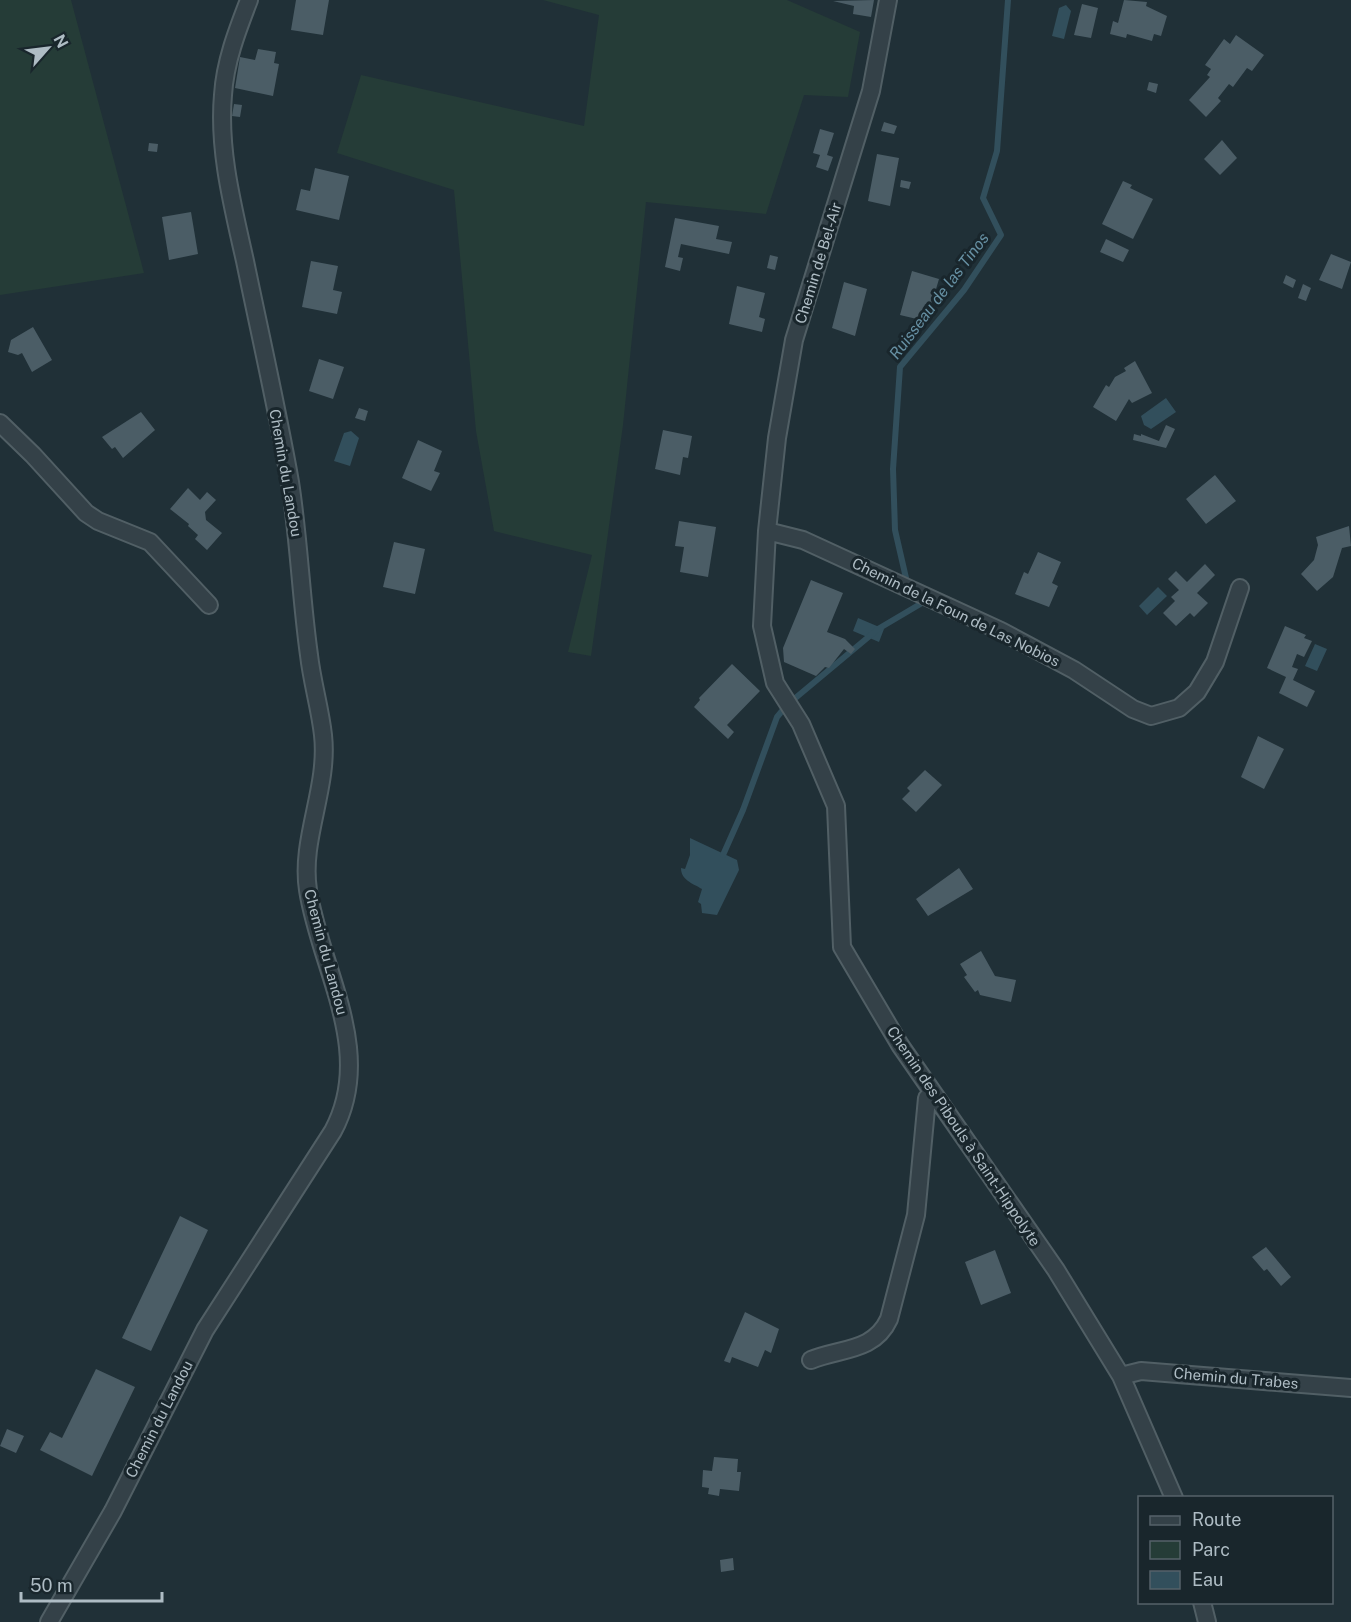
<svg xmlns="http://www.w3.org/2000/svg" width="1351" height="1622" font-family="'Public Sans',sans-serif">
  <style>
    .green { fill: #253c37 }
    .water { fill: #324f5c }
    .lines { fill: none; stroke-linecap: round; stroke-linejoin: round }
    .stream { stroke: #324f5c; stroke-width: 6 }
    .building { fill: #4b5d66 }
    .street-casing { stroke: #515f65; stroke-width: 20 }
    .street { stroke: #344148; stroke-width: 16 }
    .labels { text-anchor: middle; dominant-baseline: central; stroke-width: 6; stroke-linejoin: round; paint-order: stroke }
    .street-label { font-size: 15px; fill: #aebcc4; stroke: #19262c }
    .water-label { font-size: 16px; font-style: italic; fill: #6791a4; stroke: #19262c }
  </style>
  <rect width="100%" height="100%" fill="#203037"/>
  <path class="green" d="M 0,0 L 71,0 L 144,273 L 0,295 Z
    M 543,0 L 787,0 L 860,32 L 848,97 L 804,95 L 766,214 L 646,202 L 623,425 L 591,656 L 568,652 L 592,555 L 494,531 L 476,431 L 454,190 L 337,153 L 361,75 L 584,126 L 599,15 Z"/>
  <path class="water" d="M 1066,5 L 1071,11 L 1064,39 L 1052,36 L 1059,8 Z
    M 1166,398 L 1176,412 L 1151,429 L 1144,425 L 1141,416 Z
    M 351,431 L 359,438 L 350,466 L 334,461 L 344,433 Z
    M 1158,587 L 1167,596 L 1147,615 L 1139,606 Z
    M 858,618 L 884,629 L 879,642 L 853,631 Z
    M 1315,644 L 1327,649 L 1317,671 L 1305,666 Z
    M 690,838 L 737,860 L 739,870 L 717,915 L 702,913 L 701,904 L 698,902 L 702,889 C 692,883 681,880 681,868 L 685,869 L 690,855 Z"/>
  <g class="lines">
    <path class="stream" d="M 906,578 L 895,530 L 893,469 L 900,367 L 964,290 L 1001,235 L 983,198 L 997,151 L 1008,0
      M 793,700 L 878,629 L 922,603
      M 723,855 L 743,810 L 777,717 L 782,711"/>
  </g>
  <path class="building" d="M 296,0 L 329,0 L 323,35 L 291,30 Z
    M 874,0 L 871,17 L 853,14 L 854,6 L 833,1 Z
    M 1124,0 L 1147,2 L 1146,6 L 1167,16 L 1161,36 L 1154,34 L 1152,41 L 1127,34 L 1126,38 L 1110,34 L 1113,21 L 1118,23 Z
    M 1082,4 L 1098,8 L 1091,38 L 1074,35 Z
    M 1236,35 L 1264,55 L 1252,71 L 1247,68 L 1233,87 L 1229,84 L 1218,98 L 1221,101 L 1206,117 L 1189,100 L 1210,77 L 1207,75 L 1211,69 L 1205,65 L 1224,39 L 1230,44 Z
    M 258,49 L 276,52 L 274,63 L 279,64 L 273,96 L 235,88 L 240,57 L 255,60 Z
    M 1149,82 L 1158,84 L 1156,93 L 1147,90 Z
    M 234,104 L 242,105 L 240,117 L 232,116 Z
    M 884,122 L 897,126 L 894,134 L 881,131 Z
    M 820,129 L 834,133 L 827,155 L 833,157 L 828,171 L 816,167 L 820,155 L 813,153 Z
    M 1222,140 L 1237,158 L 1220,175 L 1204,159 Z
    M 149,143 L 158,144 L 157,152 L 148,151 Z
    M 877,154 L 899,158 L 890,206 L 868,201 Z
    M 315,168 L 349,176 L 339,220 L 296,210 L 301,189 L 310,191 Z
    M 901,180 L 911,182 L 909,189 L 900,187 Z
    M 1123,181 L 1132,185 L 1130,188 L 1153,199 L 1133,239 L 1102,224 Z
    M 191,212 L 198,254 L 169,260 L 162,217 Z
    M 675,218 L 719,226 L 716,239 L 732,242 L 729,254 L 681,244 L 678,257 L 683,258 L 680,271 L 665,267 Z
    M 1106,239 L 1129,250 L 1123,262 L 1100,252 Z
    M 1331,254 L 1351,262 L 1342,289 L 1319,280 Z
    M 770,255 L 778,257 L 775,270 L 767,268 Z
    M 311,261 L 338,266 L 333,290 L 342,292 L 337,314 L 302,307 Z
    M 912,271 L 939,279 L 931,306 L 925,304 L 921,320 L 900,315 Z
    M 1286,275 L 1296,280 L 1293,288 L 1283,283 Z
    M 844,282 L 867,289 L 855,336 L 832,328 Z
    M 1303,284 L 1311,288 L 1306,301 L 1298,298 Z
    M 737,286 L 765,293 L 759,317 L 765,319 L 762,332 L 729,324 Z
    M 33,327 L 52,360 L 32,372 L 22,353 L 18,355 L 8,352 L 11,340 Z
    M 319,359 L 344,367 L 333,399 L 309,391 Z
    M 1135,361 L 1152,393 L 1132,403 L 1129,399 L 1116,421 L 1093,407 L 1106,385 L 1109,387 L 1115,377 L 1126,371 L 1124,368 Z
    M 359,408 L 368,411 L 365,421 L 355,418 Z
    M 141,412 L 155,430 L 123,458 L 115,447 L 112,449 L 102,437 Z
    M 1166,425 L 1175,429 L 1166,448 L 1133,440 L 1134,434 L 1141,436 L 1141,434 L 1159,441 Z
    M 663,430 L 692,436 L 688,458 L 683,457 L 680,475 L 655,469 Z
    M 418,440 L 442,451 L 434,471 L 440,473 L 431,491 L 402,478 Z
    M 1215,475 L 1236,501 L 1206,524 L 1186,499 Z
    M 188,488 L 200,500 L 207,492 L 216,500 L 205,512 L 206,520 L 222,533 L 207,550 L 195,539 L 198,535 L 188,526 L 189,524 L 170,509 Z
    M 679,521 L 716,527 L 708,577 L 680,572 L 684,547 L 675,546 Z
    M 1349,526 L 1351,546 L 1342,548 L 1333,577 L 1317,591 L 1301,574 L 1314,560 L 1318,545 L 1316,537 Z
    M 394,542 L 425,549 L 415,594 L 383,587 Z
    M 1038,552 L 1061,562 L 1052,583 L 1058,586 L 1049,607 L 1015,594 L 1024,572 L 1028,574 Z
    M 1205,564 L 1215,575 L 1197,593 L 1208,603 L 1194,617 L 1190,613 L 1176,626 L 1163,613 L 1175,601 L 1171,597 L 1179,590 L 1168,579 L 1176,571 L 1187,582 Z
    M 811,580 L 843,593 L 827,632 L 845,639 L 855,649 L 851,654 L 844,649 L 829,668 L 825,667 L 816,676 L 784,662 L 783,648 Z
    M 1285,626 L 1306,635 L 1304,638 L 1312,641 L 1304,657 L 1297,654 L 1292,667 L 1298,669 L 1293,680 L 1315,691 L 1307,707 L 1279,693 L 1286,677 L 1267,668 Z
    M 732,664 L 760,691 L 727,725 L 734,732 L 728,739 L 694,707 L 700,700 L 699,698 Z
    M 1258,736 L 1284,749 L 1264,789 L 1241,777 Z
    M 925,770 L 942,785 L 916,812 L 902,799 L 910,791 L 907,788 Z
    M 959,868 L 973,889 L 928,916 L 916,899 Z
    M 981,951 L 995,976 L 1016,980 L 1011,1002 L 980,995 L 978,990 L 975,992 L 964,977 L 967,975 L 960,964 Z
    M 180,1216 L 208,1230 L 151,1351 L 122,1338 Z
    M 1266,1247 L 1291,1277 L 1281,1286 L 1267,1269 L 1264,1271 L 1252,1257 Z
    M 995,1250 L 1011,1293 L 981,1305 L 965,1262 Z
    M 745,1312 L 779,1329 L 771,1353 L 765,1350 L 758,1367 L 732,1357 L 730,1363 L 724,1361 Z
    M 96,1369 L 135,1387 L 92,1476 L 40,1450 L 50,1432 L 62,1438 Z
    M 7,1429 L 24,1436 L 16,1453 L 0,1446 Z
    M 714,1457 L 738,1459 L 737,1472 L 741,1472 L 739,1491 L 720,1489 L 719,1496 L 708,1494 L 709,1488 L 702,1487 L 703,1470 L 712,1471 Z
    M 733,1558 L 734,1570 L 721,1572 L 720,1560 Z"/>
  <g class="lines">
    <defs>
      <path id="street" d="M 888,0 L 871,91 L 794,340 L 777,438 L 767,531 L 762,626 L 775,683 L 801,724 L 836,806 L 842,947 L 900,1045 L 1056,1270 L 1121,1376 L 1174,1498
        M 0,423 L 33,455 L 86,513 L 98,521 L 150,542 L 209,605
        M 767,531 L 803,540 L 1001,631 L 1074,670 L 1133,709 L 1151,716 L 1179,708 L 1197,692 L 1215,662 L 1240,588
        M 811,1360 C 840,1348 874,1352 889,1319 L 916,1215 L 927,1098 L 932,1094
        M 1121,1376 L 1141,1371 L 1351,1388
        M 1202,1602 L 1207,1622
        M 49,1622 L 113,1511 L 205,1330 L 333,1131 C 376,1051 320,969 308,890 C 300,839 329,788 323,735 C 320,708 312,682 309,655 C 301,598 299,540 290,482 C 277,408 260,334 245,261 C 233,207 218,150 223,95 C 225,62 237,31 249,0"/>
    </defs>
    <use href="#street" class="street-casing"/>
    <use href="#street" class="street"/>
  </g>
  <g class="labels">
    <g class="street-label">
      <text transform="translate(818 263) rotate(-73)">Chemin de Bel-Air</text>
      <text transform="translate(286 473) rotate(80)">Chemin du Landou</text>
      <text transform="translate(956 612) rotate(26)">Chemin de la Foun de Las Nobios</text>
      <text transform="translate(326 952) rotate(75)">Chemin du Landou</text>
      <text transform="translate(964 1136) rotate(56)">Chemin des Pibouls à Saint-Hippolyte</text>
      <text transform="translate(1236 1378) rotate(5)">Chemin du Trabes</text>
      <text transform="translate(159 1419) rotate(-63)">Chemin du Landou</text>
    </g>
    <g class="water-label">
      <text transform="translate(939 296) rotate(-53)">Ruisseau de las Tinos</text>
    </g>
  </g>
  <rect x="1138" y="1496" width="195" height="108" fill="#19262c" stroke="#556269" stroke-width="1.5"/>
  <rect x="1150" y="1516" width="30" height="9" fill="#344148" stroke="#556269" stroke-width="1.5"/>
  <text x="1192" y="1526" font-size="18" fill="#aebcc4">Route</text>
  <rect x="1150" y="1541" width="30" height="18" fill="#253c37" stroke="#556269" stroke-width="1.5"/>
  <text x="1192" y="1556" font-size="18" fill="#aebcc4">Parc</text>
  <rect x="1150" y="1571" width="30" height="18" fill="#324f5c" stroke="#556269" stroke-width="1.5"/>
  <text x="1192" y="1586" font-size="18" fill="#aebcc4">Eau</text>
  <g transform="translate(48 48) rotate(62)" stroke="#19262c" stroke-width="4.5" paint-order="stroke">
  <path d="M0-4.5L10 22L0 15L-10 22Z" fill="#aebcc4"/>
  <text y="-9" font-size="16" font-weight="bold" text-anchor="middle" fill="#aebcc4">N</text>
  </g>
  <path d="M21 1592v9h141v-9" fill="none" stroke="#aebcc4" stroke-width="3"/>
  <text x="30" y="1592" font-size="18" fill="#aebcc4" stroke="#19262c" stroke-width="4.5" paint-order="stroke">50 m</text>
</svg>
